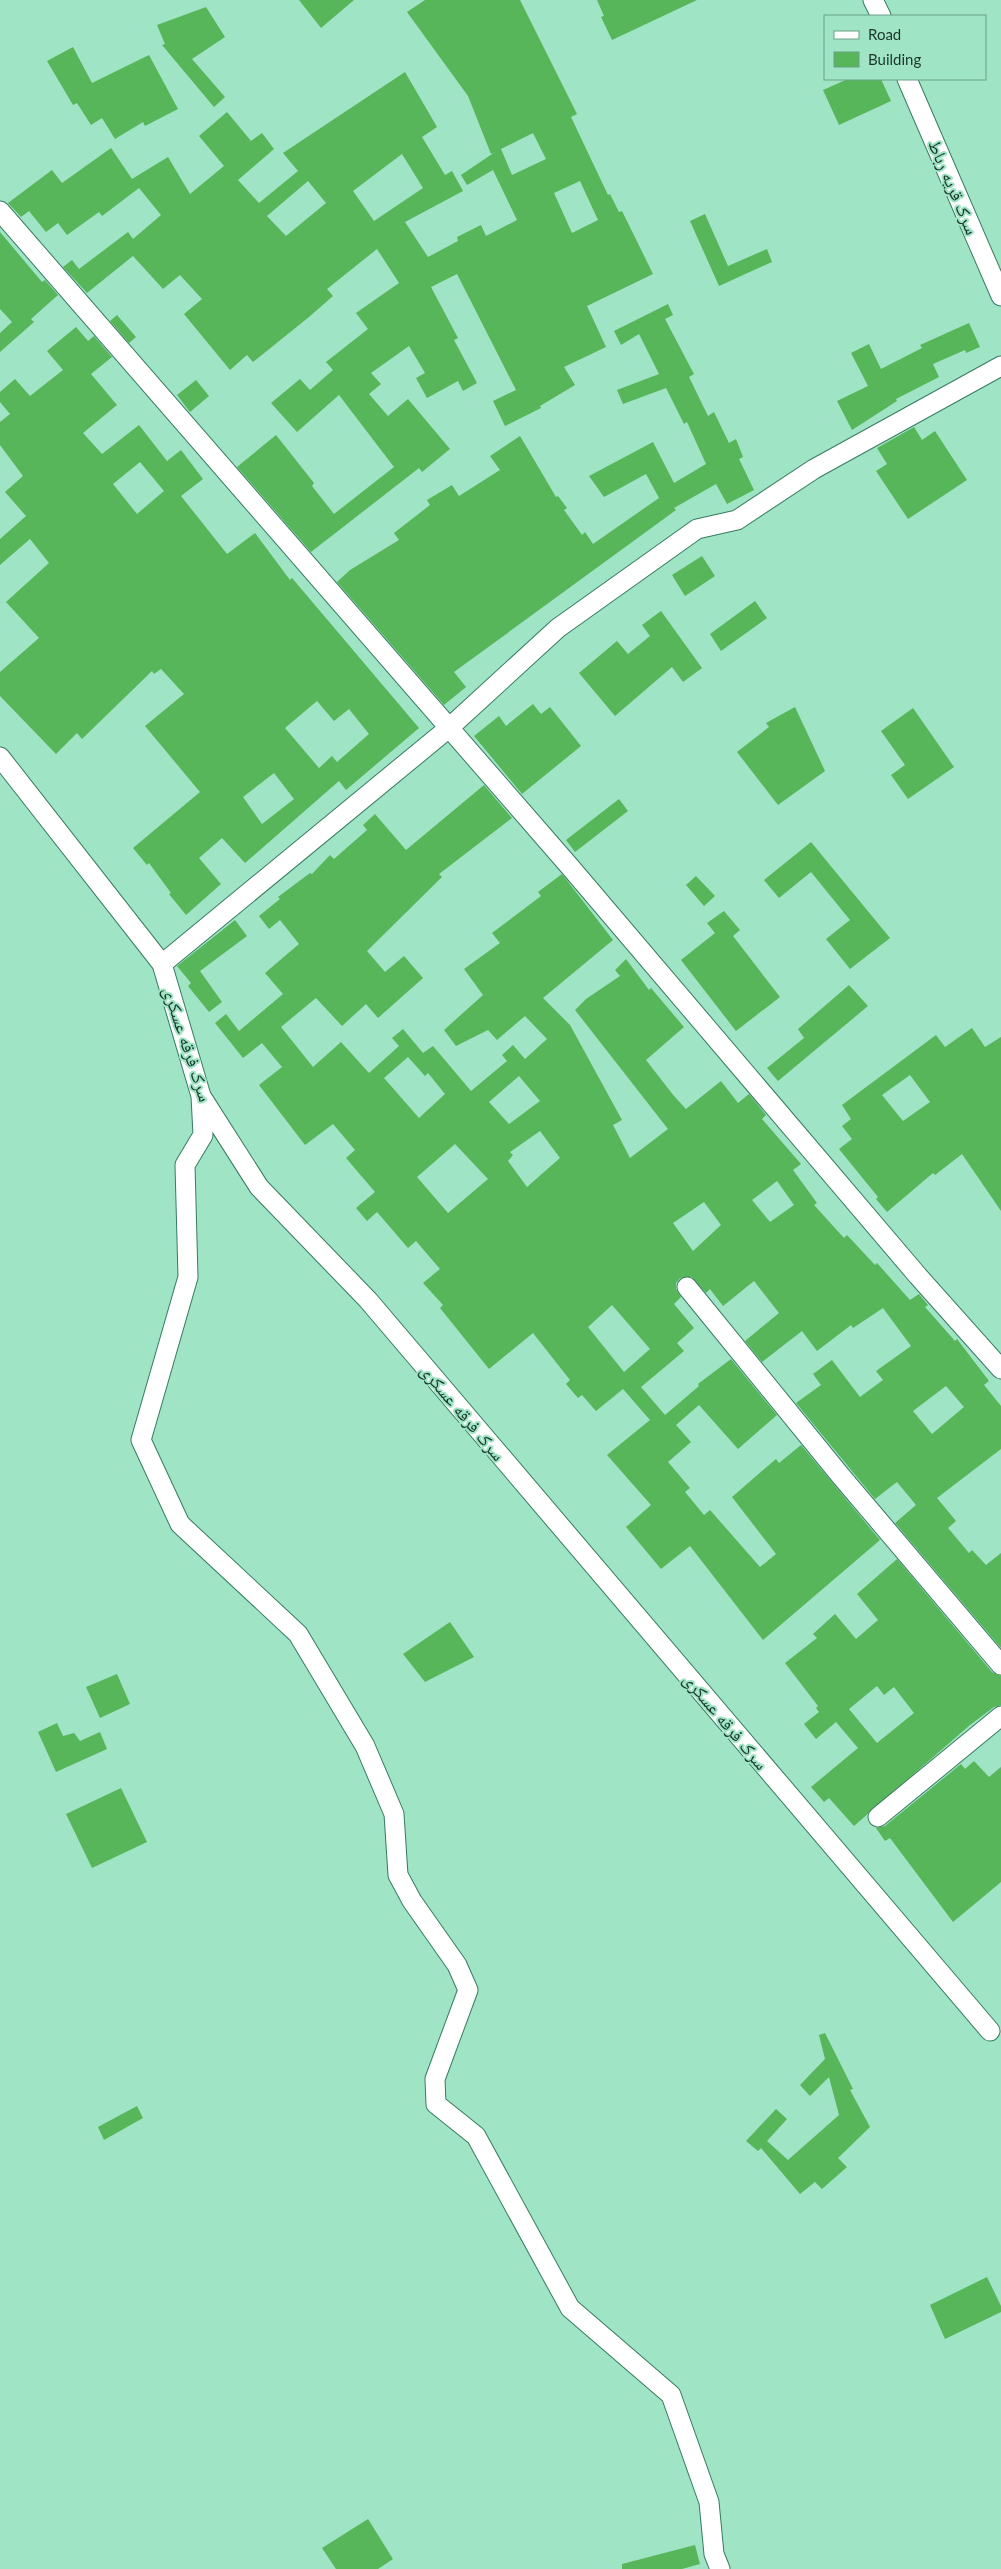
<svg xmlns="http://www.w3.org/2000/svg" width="1001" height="2569" font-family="Lato,'Noto Naskh Arabic',sans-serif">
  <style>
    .building { fill: #57b55a; fill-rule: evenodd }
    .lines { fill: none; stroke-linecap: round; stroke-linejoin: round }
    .minor-casing { stroke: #377c60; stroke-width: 21 }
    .minor { stroke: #fff; stroke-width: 19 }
    .labels { text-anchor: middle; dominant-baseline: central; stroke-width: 4; stroke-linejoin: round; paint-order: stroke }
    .street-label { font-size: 18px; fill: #1a372b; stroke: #9fe4c4 }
  </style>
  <rect width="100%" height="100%" fill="#9fe4c4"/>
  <path class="building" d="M 299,0 L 354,0 L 321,28 Z
    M 425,0 L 520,0 L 577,114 L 571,117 L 608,195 L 610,194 L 619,212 L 622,211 L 653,274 L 587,306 L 606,347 L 564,367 L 575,385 L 540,406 L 541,408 L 505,426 L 493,401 L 516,390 L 457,274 L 431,287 L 458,338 L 454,340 L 477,383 L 463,391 L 458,381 L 427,398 L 416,378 L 425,373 L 409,346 L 371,373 L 381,384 L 369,394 L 388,416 L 408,399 L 450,449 L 422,472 L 419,468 L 311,552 L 237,467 L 276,435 L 314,483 L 312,486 L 334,514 L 394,467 L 339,395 L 297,432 L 271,403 L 300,379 L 310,390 L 333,370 L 326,362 L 368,329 L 356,313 L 399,283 L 377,249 L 327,289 L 333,296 L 309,317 L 253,362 L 247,355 L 230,370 L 184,314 L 202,299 L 180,275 L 163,289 L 133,256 L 87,293 L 63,267 L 72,260 L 79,269 L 128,232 L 133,239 L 161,215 L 139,188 L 102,216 L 99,212 L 67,235 L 58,223 L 46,232 L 29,211 L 21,217 L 8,203 L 52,170 L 62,183 L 111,148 L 132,179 L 168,157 L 190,194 L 224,166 L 199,136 L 227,112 L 251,141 L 262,133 L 274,149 L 238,180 L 259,203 L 298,171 L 283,153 L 405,72 L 437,127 L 422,137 L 445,175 L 452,171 L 463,191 L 405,222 L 428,257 L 458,241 L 457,237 L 481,225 L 486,236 L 517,220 L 493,170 L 467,185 L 461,175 L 495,152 L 491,154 L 468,96 L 407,12 ZM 533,133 L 546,159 L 512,175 L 501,149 ZM 402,154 L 423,188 L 374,221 L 353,191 ZM 308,181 L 326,203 L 286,236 L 267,216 ZM 580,181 L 598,220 L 572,233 L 554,193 Z
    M 597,0 L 697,0 L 612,40 L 601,17 L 604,16 Z
    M 206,7 L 225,37 L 192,59 L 225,97 L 214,107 L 162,45 L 165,44 L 157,25 Z
    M 73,47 L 92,83 L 149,55 L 178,109 L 145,126 L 143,122 L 115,139 L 102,118 L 91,125 L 77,103 L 73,105 L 47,61 Z
    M 848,79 L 881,79 L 891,101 L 839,125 L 823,90 Z
    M 705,214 L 728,266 L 767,249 L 772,262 L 719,286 L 690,221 Z
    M 0,232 L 42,282 L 45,280 L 58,295 L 31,319 L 34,322 L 0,352 L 0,333 L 12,322 L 0,309 Z
    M 668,304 L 673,315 L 665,319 L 694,374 L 689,377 L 708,416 L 714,412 L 729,443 L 736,439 L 743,457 L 739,459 L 754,490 L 727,504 L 716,484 L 674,508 L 676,510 L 454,672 L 466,687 L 444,705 L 337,582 L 350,570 L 399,540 L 394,533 L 430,505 L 427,500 L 452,485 L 459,496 L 500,470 L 490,456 L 520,436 L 556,497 L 558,496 L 567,508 L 564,510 L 582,535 L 585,532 L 593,544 L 659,498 L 646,474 L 604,497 L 589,476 L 653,442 L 674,483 L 706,464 L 687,422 L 684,424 L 666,388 L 623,404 L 617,390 L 659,374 L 639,334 L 621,345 L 614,331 Z
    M 117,315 L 136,337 L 129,343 L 110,321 Z
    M 969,323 L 980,347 L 966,353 L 965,350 L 933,364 L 939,377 L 896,399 L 897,401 L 852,430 L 837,401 L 868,386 L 851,353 L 869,344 L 881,369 L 922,348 L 920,345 Z
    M 76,327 L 88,341 L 94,336 L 112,357 L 91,374 L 117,405 L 83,433 L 102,454 L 139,425 L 167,461 L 181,450 L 203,479 L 181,496 L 227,554 L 255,533 L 290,580 L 292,578 L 419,728 L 346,790 L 339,781 L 245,863 L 222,838 L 199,858 L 221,884 L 186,915 L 169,894 L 171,893 L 149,863 L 147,865 L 133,848 L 200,792 L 145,726 L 184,694 L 161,669 L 154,674 L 152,671 L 82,739 L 77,733 L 56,754 L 0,696 L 0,672 L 39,638 L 6,602 L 49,563 L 30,539 L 0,565 L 0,539 L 26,516 L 5,492 L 23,476 L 0,445 L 0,422 L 10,414 L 0,402 L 0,392 L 15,379 L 30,396 L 63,370 L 47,351 ZM 140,462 L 164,491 L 137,514 L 113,484 ZM 317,701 L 334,721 L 349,709 L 369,734 L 337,762 L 332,756 L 319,768 L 285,728 ZM 274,773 L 294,799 L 262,824 L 243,797 Z
    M 196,380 L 209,396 L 190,412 L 177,395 Z
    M 914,427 L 922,440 L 935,431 L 967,480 L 908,519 L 876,471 L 887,464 L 877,448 Z
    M 702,556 L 715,576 L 685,596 L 672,575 Z
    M 755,601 L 767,618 L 721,651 L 710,634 Z
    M 661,611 L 702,668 L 683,682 L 672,667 L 615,716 L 579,673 L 617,641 L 628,654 L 650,636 L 642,625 Z
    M 533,704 L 541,714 L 550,707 L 581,746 L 522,794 L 474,736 L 499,716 L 506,726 Z
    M 795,707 L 825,771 L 778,805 L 737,752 L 769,727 L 766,723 Z
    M 913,708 L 954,767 L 908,799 L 891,775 L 905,765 L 881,731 Z
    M 484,785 L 512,818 L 439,874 L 442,877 L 367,951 L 385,972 L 404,956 L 423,978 L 378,1018 L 366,1004 L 342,1026 L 316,998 L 281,1027 L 313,1067 L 341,1042 L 369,1073 L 399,1046 L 392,1038 L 403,1029 L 423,1053 L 433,1046 L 471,1091 L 507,1061 L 502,1055 L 513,1045 L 525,1059 L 547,1039 L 525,1016 L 497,1040 L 488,1030 L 456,1046 L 444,1030 L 483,995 L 464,969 L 500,943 L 492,933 L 541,896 L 538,892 L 562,874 L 613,940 L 543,998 L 570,1025 L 622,1120 L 613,1125 L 630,1158 L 668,1129 L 575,1010 L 586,999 L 620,976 L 615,970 L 626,959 L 649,990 L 651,988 L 684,1027 L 646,1060 L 674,1096 L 686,1109 L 721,1081 L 738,1103 L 749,1094 L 766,1115 L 762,1119 L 801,1164 L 793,1170 L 817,1203 L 814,1205 L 844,1238 L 847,1235 L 875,1265 L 877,1263 L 910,1300 L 919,1294 L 928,1305 L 925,1307 L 955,1341 L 957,1339 L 989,1381 L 984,1385 L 1001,1406 L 1001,1449 L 937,1498 L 956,1521 L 948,1528 L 969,1553 L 972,1550 L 986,1565 L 1001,1553 L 1001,1648 L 895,1523 L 916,1505 L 897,1482 L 875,1499 L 796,1403 L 821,1385 L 813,1374 L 832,1360 L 860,1397 L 883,1380 L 876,1371 L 911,1346 L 883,1308 L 853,1328 L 851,1325 L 817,1351 L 802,1331 L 762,1362 L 745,1341 L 779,1313 L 754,1281 L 723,1306 L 710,1289 L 706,1293 L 691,1277 L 680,1278 L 676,1283 L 676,1289 L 681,1297 L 674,1304 L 694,1328 L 677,1343 L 684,1351 L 641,1387 L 665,1415 L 699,1386 L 698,1384 L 731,1359 L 777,1415 L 738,1449 L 699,1405 L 676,1425 L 691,1442 L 668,1462 L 690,1488 L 685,1492 L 704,1515 L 710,1510 L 760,1567 L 776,1554 L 732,1497 L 776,1459 L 779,1463 L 801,1445 L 880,1540 L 763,1640 L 690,1546 L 661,1569 L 626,1527 L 651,1505 L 607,1455 L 650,1420 L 623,1389 L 596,1411 L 582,1395 L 578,1398 L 566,1384 L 570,1380 L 533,1333 L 489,1369 L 440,1308 L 443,1305 L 423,1283 L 440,1269 L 416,1241 L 408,1248 L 377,1212 L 367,1221 L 356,1208 L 375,1192 L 346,1158 L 355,1150 L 333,1124 L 305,1145 L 259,1085 L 282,1067 L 262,1043 L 243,1058 L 215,1023 L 226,1014 L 239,1031 L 283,994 L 265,973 L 299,944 L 280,920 L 269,929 L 259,916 L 280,899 L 278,897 L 310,873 L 312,874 L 330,855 L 334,859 L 367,830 L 363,825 L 375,814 L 406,850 ZM 408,1057 L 425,1076 L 428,1073 L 445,1094 L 419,1118 L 384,1078 ZM 519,1076 L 540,1101 L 509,1124 L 489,1102 ZM 540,1131 L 560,1158 L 527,1187 L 508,1161 L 513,1155 L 510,1152 ZM 455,1144 L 488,1179 L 448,1213 L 417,1177 ZM 777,1181 L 794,1205 L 770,1222 L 752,1200 ZM 704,1202 L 721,1225 L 693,1251 L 673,1223 ZM 612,1305 L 650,1349 L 624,1372 L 588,1327 ZM 946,1386 L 964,1407 L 932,1434 L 913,1411 Z
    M 619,799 L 628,811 L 575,852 L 566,840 Z
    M 811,842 L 890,938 L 850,969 L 826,939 L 850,920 L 811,872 L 779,898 L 764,880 Z
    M 696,876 L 715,896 L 704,906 L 686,885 Z
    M 724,911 L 740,930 L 733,936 L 780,997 L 736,1031 L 681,960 L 715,933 L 707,923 Z
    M 235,920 L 247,936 L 200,971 L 222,1002 L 209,1012 L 188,986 L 191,983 L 177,966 Z
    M 849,985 L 868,1006 L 778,1081 L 767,1068 L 804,1038 L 798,1029 Z
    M 972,1028 L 985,1047 L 1001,1037 L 1001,1211 L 962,1154 L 935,1175 L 933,1173 L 887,1212 L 876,1199 L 878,1197 L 839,1149 L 852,1139 L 842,1126 L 851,1119 L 842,1105 L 936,1035 L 945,1047 ZM 910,1075 L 930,1102 L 903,1121 L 882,1095 Z
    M 897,1559 L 992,1672 L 1001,1676 L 1001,1705 L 994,1707 L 970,1725 L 854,1826 L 829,1798 L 824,1802 L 811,1787 L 858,1748 L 836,1722 L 816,1739 L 804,1724 L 819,1712 L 816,1708 L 818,1706 L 785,1663 L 817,1638 L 813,1634 L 835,1614 L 856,1639 L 878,1620 L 857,1594 ZM 877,1686 L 884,1695 L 894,1687 L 914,1713 L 877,1743 L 849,1709 Z
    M 450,1622 L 474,1657 L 425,1682 L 403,1654 Z
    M 117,1674 L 130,1704 L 100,1718 L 86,1687 Z
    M 57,1723 L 63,1736 L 74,1733 L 80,1741 L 100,1732 L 107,1749 L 56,1772 L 38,1732 Z
    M 974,1761 L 989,1777 L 1001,1767 L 1001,1882 L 953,1922 L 890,1838 L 885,1841 L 876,1828 L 885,1826 L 961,1764 L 965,1769 Z
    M 121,1788 L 147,1842 L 92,1868 L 66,1814 Z
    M 825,2033 L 853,2089 L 850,2090 L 870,2127 L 838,2158 L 847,2167 L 822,2189 L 815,2182 L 800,2194 L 761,2148 L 758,2151 L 746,2141 L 776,2109 L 787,2119 L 767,2141 L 788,2160 L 839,2115 L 829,2077 L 810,2096 L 800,2085 L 825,2059 L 819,2035 Z
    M 137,2106 L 143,2118 L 104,2140 L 98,2127 Z
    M 987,2277 L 1001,2306 L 1001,2312 L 945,2339 L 930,2305 Z
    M 368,2519 L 393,2559 L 378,2569 L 336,2569 L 322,2548 Z
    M 695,2545 L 700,2564 L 682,2569 L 622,2569 L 622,2564 Z"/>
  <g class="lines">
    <defs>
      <path id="minor" d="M 873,0 L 881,16
        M 907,79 L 1001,296
        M 0,211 L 571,868 L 918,1276 L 1001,1369
        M 0,757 L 162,964 L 201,1096 L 259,1187 L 368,1300 L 990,2031
        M 162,964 L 450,727 L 558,628 L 697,529 L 737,520 L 814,469 L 1001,366
        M 201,1096 L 203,1135 L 185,1165 L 188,1277 L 141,1440 L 180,1524 L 298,1634 L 365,1746 L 394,1814 L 398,1875 L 412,1901 L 457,1965 L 468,1990 L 435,2079 L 436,2104 L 476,2136 L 570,2308 L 671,2395 L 709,2502 L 714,2554 L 720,2569
        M 687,1287 L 840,1475 L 1001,1665
        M 878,1817 L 1001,1716"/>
    </defs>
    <use href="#minor" class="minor-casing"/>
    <use href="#minor" class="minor"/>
  </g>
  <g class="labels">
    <g class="street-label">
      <text transform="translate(954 187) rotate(67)">سرک قریه رباط</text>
      <text transform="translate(188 1044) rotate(72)">سرک فرقه عسکری</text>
      <text transform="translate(463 1412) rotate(50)">سرک فرقه عسکری</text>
      <text transform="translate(726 1721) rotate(50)">سرک فرقه عسکری</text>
    </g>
  </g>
  <rect x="824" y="15" width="162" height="65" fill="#9fe4c4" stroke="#6a9f87"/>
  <rect x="834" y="31" width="25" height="8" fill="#ffffff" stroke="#6a9f87"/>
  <text x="868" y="40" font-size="15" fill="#1a372b">Road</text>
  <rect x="834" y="52" width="25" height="15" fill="#57b55a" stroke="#6a9f87"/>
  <text x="868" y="65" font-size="15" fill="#1a372b">Building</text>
</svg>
